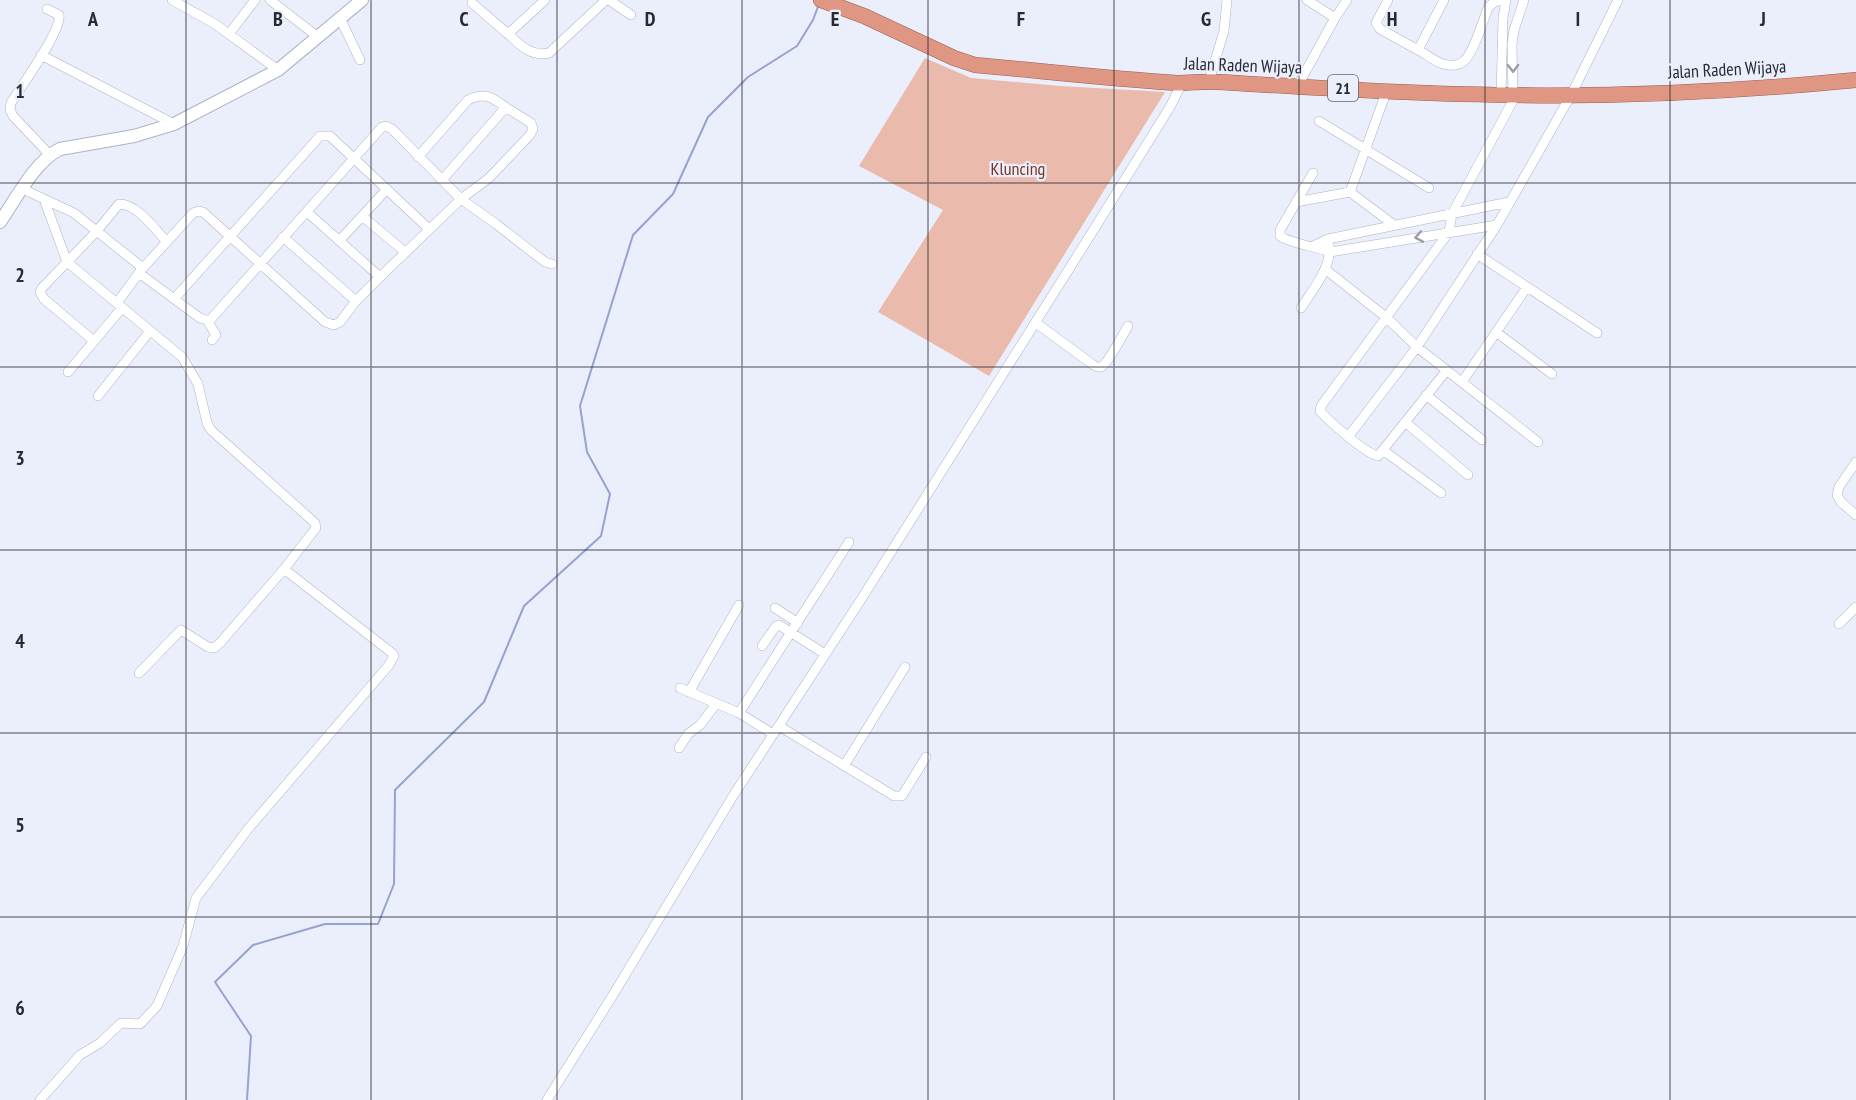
<svg xmlns="http://www.w3.org/2000/svg" width="1856" height="1100" font-family="'PT Sans Narrow',sans-serif">
  <style>
    .green { fill: #eabaad }
    .lines { fill: none; stroke-linecap: round; stroke-linejoin: round }
    .stream { stroke: #96a2d0; stroke-width: 2 }
    .minor-casing { stroke: #adb3c6; stroke-width: 10 }
    .tertiary-casing { stroke: #adb3c6; stroke-width: 14 }
    .trunk-casing { stroke: #9a5f52; stroke-width: 16 }
    .minor { stroke: #fff; stroke-width: 9 }
    .tertiary { stroke: #fff; stroke-width: 12 }
    .trunk { stroke: #df9683; stroke-width: 15 }
    .oneway { stroke: #9e9fa3 }
    .grid { fill: none; stroke: #282a32; stroke-width: 1.5; stroke-opacity: 0.55 }
    .labels { text-anchor: middle; dominant-baseline: central; stroke-width: 4.5; stroke-linejoin: round; paint-order: stroke }
    .shield { fill: #ebeffc; stroke: #62656f; stroke-width: 1.5 }
    .shield-label { font-size: 16px; font-weight: bold; fill: #282a32 }
    .street-label { font-size: 18px; fill: #282a32; stroke: #ebeffc }
    .park-label { font-size: 18px; fill: #793524; stroke: #ebeffc }
    .grid-label { font-size: 20px; text-anchor: middle; font-weight: bold; fill: #282a32; stroke: #ebeffc; stroke-width: 4.5; stroke-linejoin: round; paint-order: stroke }
  </style>
  <rect width="100%" height="100%" fill="#ebeffc"/>
  <path class="green" d="M 925,58 L 971,78 L 1060,86 L 1165,92 L 989,376 L 878,312 L 943,210 L 859,166 Z"/>
  <g class="lines">
    <path class="stream" d="M 247,1100 L 251,1036 L 215,982 L 253,945 L 325,924 L 378,924 L 394,884 L 395,790 L 484,702 L 524,606 L 601,536 L 610,494 L 587,452 L 580,406 L 633,235 L 673,194 L 708,117 L 748,77 L 797,46 L 813,20 L 819,4"/>
    <defs>
      <path id="minor" d="M 172,0 L 215,24 L 278,70
        M 270,0 L 318,37
        M 609,0 L 631,15
        M 1307,0 L 1335,18
        M 1388,0 L 1376,23 L 1380,29 L 1418,50 L 1444,0
        M 472,3 L 508,34 L 545,0
        M 47,9 L 59,15 C 63,29 20,88 11,103 L 10,110 L 13,116 L 49,154
        M 340,18 L 360,60
        M 229,34 L 255,0
        M 508,34 C 520,45 531,57 549,53 L 606,0
        M 1418,50 C 1426,54 1434,61 1443,64 C 1450,66 1459,66 1465,60 C 1474,51 1483,21 1488,8 C 1494,1 1497,0 1506,1
        M 41,55 L 174,124
        M 1209,81 L 1224,31 L 1227,0
        M 1297,87 L 1335,18 L 1347,0
        M 1501,95 L 1503,18 L 1506,0
        M 1513,95 L 1512,44 L 1514,30 L 1524,0
        M 1319,121 L 1429,188
        M 1313,173 L 1280,230 L 1280,236 C 1289,243 1317,247 1330,252 L 1497,225
        M 442,180 L 506,107
        M 23,189 L 44,199 L 67,262 L 182,357 L 198,384 L 207,423 L 211,430 L 315,523 L 316,528 L 284,569 L 392,653 L 394,656 L 389,665 L 248,829 L 196,898 L 183,946 L 157,1006 L 140,1024 L 121,1023 L 100,1043 L 80,1055 L 40,1100
        M 1350,192 L 1387,90
        M 44,199 L 74,213 L 143,268 L 193,213 L 199,211 L 203,212 L 325,322 L 334,325 L 340,322 L 356,301 L 380,277 L 461,199 L 489,178 L 530,135 L 533,129 L 531,123 C 523,118 515,113 507,108 C 493,98 485,91 468,100 L 418,157
        M 1296,202 L 1350,192 L 1394,225
        M 307,212 L 380,277
        M 362,216 L 405,252
        M 283,237 L 356,301
        M 340,240 L 387,189
        M 1313,246 L 1328,239 L 1509,202
        M 1477,254 L 1597,333
        M 1325,269 L 1387,318 L 1417,347 L 1538,442
        M 139,273 L 200,318 L 207,320 L 211,319 L 382,127 L 386,126 L 392,129 L 461,199 L 496,224 L 545,262 L 552,264
        M 174,299 L 320,136 L 330,136 L 429,229
        M 117,303 L 141,270
        M 1301,308 C 1312,291 1332,267 1329,246
        M 207,320 L 216,335 L 212,340
        M 1036,323 L 1092,364 C 1095,366 1098,368 1101,367 C 1108,364 1123,334 1128,326
        M 1496,332 L 1552,374
        M 94,341 L 44,299 L 40,292 L 42,288 L 96,232 L 119,204 C 136,203 155,229 166,241
        M 1447,370 L 1378,456 C 1365,453 1330,422 1320,411 L 1321,406 L 1449,232 L 1452,214 L 1516,95
        M 68,372 L 122,308
        M 1462,382 L 1527,287
        M 1426,395 L 1482,440
        M 98,396 L 150,331
        M 1405,422 L 1468,475
        M 1348,437 L 1417,347 L 1497,225 L 1571,95 L 1618,0
        M 1383,450 L 1441,493
        M 1856,462 L 1839,487 L 1837,495 L 1841,502 L 1856,515
        M 775,608 L 798,623
        M 1839,624 L 1856,607
        M 762,646 L 776,626 L 779,625 L 825,654
        M 139,673 L 181,630 L 208,647 L 214,648 L 220,643 L 284,569
        M 680,688 L 739,713 L 773,734
        M 689,692 L 739,605
        M 739,713 L 849,542
        M 779,726 L 894,796 L 902,796 L 926,757
        M 679,748 L 688,734 L 700,725 L 716,704
        M 844,766 L 905,667
        M 547,1100 L 613,995 L 733,796 L 862,598 L 1086,242 L 1170,107 L 1182,83"/>
      <path id="tertiary" d="M 0,222 C 16,199 35,161 60,149 L 134,136 L 174,124 L 278,70 L 362,0"/>
      <path id="trunk" d="M 821,0 L 864,16 L 954,58 L 975,65 C 1043,71 1110,79 1178,83 C 1192,83 1205,81 1219,82 C 1317,88 1415,94 1513,95 C 1627,97 1742,91 1856,80"/>
    </defs>
    <use href="#minor" class="minor-casing"/>
    <use href="#tertiary" class="tertiary-casing"/>
    <use href="#trunk" class="trunk-casing"/>
    <use href="#minor" class="minor"/>
    <use href="#tertiary" class="tertiary"/>
    <use href="#trunk" class="trunk"/>
  </g>
  <defs><path id="oneway-chevron" d="M-2-3.5L2.5 0L-2 3.5" fill="none" stroke-width="1.6" stroke-linecap="round" stroke-linejoin="round" transform="scale(1.5)"/></defs>
  <g class="oneway">
    <use href="#oneway-chevron" transform="translate(1513 68) rotate(89)"/>
    <use href="#oneway-chevron" transform="translate(1419 237) rotate(170)"/>
  </g>
  <path class="grid" d="M 186,0 L 186,1100M 371,0 L 371,1100M 557,0 L 557,1100M 742,0 L 742,1100M 928,0 L 928,1100M 1114,0 L 1114,1100M 1299,0 L 1299,1100M 1485,0 L 1485,1100M 1670,0 L 1670,1100M 0,183 L 1856,183M 0,367 L 1856,367M 0,550 L 1856,550M 0,733 L 1856,733M 0,917 L 1856,917"/>
  <g class="labels">
    <rect class="shield" x="1328" y="75" width="30" height="26" rx="4.5"/>
    <g class="shield-label">
      <text x="1343" y="88">21</text>
    </g>
    <g class="street-label">
      <text transform="translate(1243 65) rotate(2)">Jalan Raden Wijaya</text>
      <text transform="translate(1727 69) rotate(-3)">Jalan Raden Wijaya</text>
    </g>
    <g class="park-label">
      <text x="1018" y="168">Kluncing</text>
    </g>
  </g>
  <g class="grid-label">
    <text x="93" y="26">A</text>
    <text x="278" y="26">B</text>
    <text x="464" y="26">C</text>
    <text x="650" y="26">D</text>
    <text x="835" y="26">E</text>
    <text x="1021" y="26">F</text>
    <text x="1206" y="26">G</text>
    <text x="1392" y="26">H</text>
    <text x="1578" y="26">I</text>
    <text x="1763" y="26">J</text>
    <text x="20" y="98">1</text>
    <text x="20" y="282">2</text>
    <text x="20" y="465">3</text>
    <text x="20" y="648">4</text>
    <text x="20" y="832">5</text>
    <text x="20" y="1015">6</text>
  </g>
</svg>
